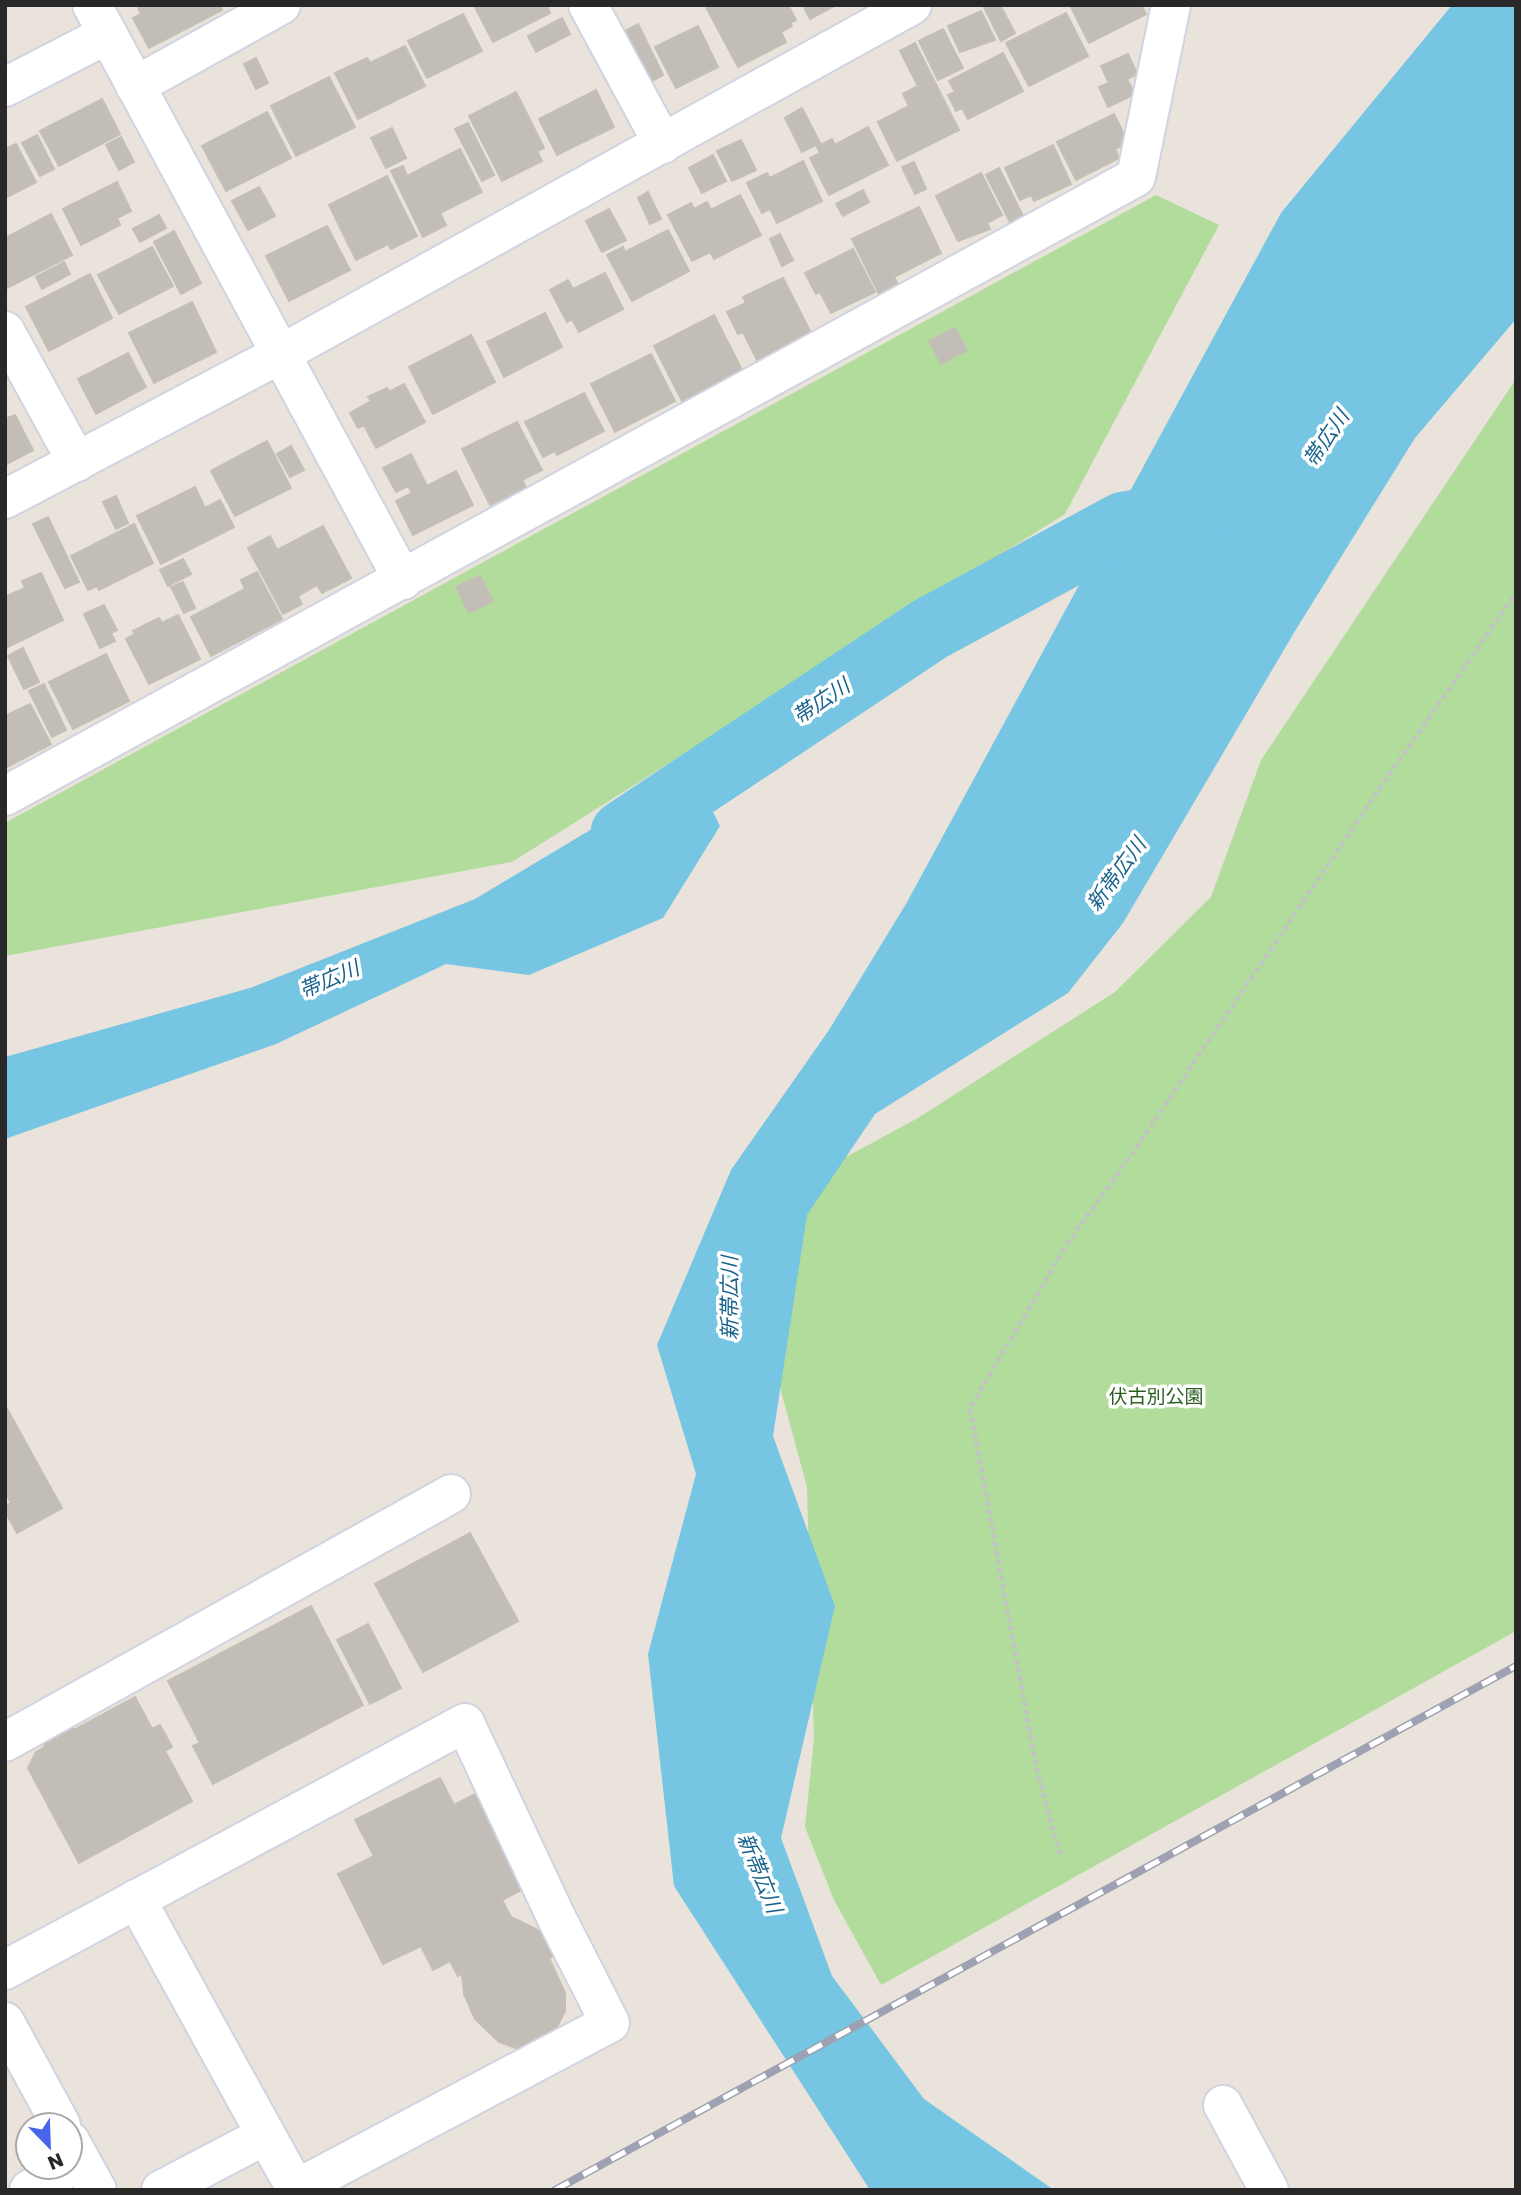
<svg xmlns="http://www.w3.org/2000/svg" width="1521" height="2195" font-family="Poppins,'Noto Sans JP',sans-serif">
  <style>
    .green { fill: #b1dc9c }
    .water { fill: #76c5e3 }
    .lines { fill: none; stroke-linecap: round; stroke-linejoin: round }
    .river { stroke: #76c5e3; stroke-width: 65 }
    .building { fill: #c2bdb7; stroke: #c4bfb5; stroke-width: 2 }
    .minor-casing { stroke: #d0d3e0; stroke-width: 42 }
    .path { stroke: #c3c3c3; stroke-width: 4.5; stroke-dasharray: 5 3.5; stroke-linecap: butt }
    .minor { stroke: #fff; stroke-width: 38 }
    .rail-casing { stroke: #9ea1b1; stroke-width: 8 }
    .rail { stroke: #fff; stroke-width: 5; stroke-dasharray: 16; stroke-linecap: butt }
    .labels { text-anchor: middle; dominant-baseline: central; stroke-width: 7; stroke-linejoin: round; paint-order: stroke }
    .park-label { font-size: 19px; fill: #2c5e1f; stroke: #fff }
    .water-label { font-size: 21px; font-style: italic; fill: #18638c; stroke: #fff }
  </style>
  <rect width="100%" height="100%" fill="#e9e3db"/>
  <path class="green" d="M 1156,195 L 1219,225 L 1065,514 L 512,862 L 5,956 L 5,823 Z
    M 1516,379 L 1516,1631 L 881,1985 L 834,1900 L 805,1827 L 814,1739 L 807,1487 L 781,1391 L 772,1334 L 766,1264 L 835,1163 L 918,1118 L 1115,992 L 1211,897 L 1261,760 Z"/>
  <path class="water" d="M 1452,5 L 1516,5 L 1516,319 L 1415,438 L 1295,631 L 1123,923 L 1068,993 L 875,1114 L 807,1215 L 773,1436 L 835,1606 L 781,1838 L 832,1976 L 924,2099 L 1054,2190 L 870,2190 L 674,1886 L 648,1654 L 696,1474 L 657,1345 L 731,1170 L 829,1030 L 906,904 L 1281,213 Z
    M 692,769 L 720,826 L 663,918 L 529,975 L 446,964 L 276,1044 L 5,1139 L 5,1057 L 250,988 L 475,899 Z"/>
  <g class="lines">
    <path class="river" d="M 623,833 L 930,629 L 1124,524 L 1195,513"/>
  </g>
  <path class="building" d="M 137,5 L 220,5 L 222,10 L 149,48 L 133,18 L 141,14 Z
    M 474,5 L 547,5 L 550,13 L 493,42 Z
    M 705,5 L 788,5 L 796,20 L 790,23 L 792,26 L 781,32 L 786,42 L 738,67 Z
    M 803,5 L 836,5 L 810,19 Z
    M 987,5 L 1000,5 L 1015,33 L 1001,41 L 984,7 Z
    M 1070,5 L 1141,5 L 1146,14 L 1089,43 Z
    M 981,11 L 995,40 L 960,52 L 948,26 Z
    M 1066,13 L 1088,56 L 1029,86 L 1006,43 Z
    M 463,14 L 482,51 L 427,78 L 408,41 Z
    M 562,18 L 570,34 L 536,52 L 528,36 Z
    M 638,24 L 663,75 L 650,82 L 625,31 Z
    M 698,26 L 718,67 L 676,88 L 655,47 Z
    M 943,29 L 963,68 L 938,80 L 919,41 Z
    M 915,43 L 959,130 L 897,161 L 878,122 L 909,106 L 903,94 L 918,86 L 900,51 Z
    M 405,46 L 425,86 L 358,119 L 335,73 L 367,58 L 370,63 Z
    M 1003,53 L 1023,91 L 968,119 L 962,108 L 956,111 L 948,95 L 955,92 L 949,81 Z
    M 1128,54 L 1137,74 L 1127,79 L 1135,94 L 1108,107 L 1099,87 L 1109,83 L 1101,66 Z
    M 256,58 L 268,83 L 256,89 L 244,64 Z
    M 329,77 L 355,127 L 296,156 L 271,106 Z
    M 596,90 L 614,127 L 557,155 L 539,119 Z
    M 516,92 L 544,148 L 537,151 L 542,161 L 502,181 L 469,116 Z
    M 102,99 L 120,134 L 59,166 L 40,131 Z
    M 802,108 L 820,143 L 802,152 L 785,118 Z
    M 267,112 L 291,158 L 226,191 L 202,146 Z
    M 1114,114 L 1128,142 L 1115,149 L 1119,158 L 1076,180 L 1057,142 Z
    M 468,123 L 494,175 L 482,181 L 455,129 Z
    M 868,127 L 888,165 L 829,195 L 810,158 L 820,153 L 817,147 L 832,139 L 835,145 Z
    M 392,128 L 406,158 L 386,168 L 371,138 Z
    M 37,135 L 54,169 L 40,176 L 22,143 Z
    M 121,137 L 134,162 L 119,170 L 106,145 Z
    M 741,140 L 756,170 L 732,181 L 717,151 Z
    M 16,144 L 36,182 L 5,198 L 5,149 Z
    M 1053,145 L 1071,184 L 1034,201 L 1031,195 L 1020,200 L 1005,168 Z
    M 460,149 L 482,192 L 440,213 L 446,225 L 423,237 L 391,171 L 403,166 L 407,176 Z
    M 713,155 L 726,181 L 702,193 L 689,168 Z
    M 803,161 L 822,201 L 777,223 L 770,209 L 762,213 L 747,183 L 767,173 L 770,178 Z
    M 914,162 L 926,189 L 915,194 L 902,167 Z
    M 999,168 L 1023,216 L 1010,222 L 986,175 Z
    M 981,173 L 1002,215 L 987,223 L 990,229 L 958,241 L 936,196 Z
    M 387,176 L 417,236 L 391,249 L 388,244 L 356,260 L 329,205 Z
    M 117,182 L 131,211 L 117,218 L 120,225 L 81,245 L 63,209 Z
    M 259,187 L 275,216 L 248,230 L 232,201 Z
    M 863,190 L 869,202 L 843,216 L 836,204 Z
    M 648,192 L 661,219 L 650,224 L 638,198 Z
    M 740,195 L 761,235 L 714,259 L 710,252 L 692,261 L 668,215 L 691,203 L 694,209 L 707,202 L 711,210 Z
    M 919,207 L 941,253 L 894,277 L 898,285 L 879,294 L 852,239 Z
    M 609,209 L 626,240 L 602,252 L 586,221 Z
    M 51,214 L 72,255 L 7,288 L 5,238 Z
    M 159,215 L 166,228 L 140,242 L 133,229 Z
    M 327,226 L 350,270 L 289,301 L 266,256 Z
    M 668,230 L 689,271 L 632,301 L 607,255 L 623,247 L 625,252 Z
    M 174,231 L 201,283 L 181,294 L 154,242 Z
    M 780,234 L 793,260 L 782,266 L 770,239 Z
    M 152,247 L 173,286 L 119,314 L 98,275 Z
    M 853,249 L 875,292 L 831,313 L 820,292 L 816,294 L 805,273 Z
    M 64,262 L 70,274 L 42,289 L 36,277 Z
    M 605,273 L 623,309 L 579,332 L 572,319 L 567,322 L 550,290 L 568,280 L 573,289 Z
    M 90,274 L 112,318 L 49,351 L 26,307 Z
    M 783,278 L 811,333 L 757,360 L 743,332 L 738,334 L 727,312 L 746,303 L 743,297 Z
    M 192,302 L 216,352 L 154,383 L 129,333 Z
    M 545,313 L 562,347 L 504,377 L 487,342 Z
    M 714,315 L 742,370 L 682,401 L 654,346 Z
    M 955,328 L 967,350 L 941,364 L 929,341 Z
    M 471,335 L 495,382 L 433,414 L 409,367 Z
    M 128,353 L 146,387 L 96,414 L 78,379 Z
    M 651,354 L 675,401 L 615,432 L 591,384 Z
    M 404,384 L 425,422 L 376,448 L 364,425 L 358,428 L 350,413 L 371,401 L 368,397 L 387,388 L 389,392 Z
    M 584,393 L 604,431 L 557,455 L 555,451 L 543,457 L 525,422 Z
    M 15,415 L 33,450 L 5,465 L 5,419 Z
    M 517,422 L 542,470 L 522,480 L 526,487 L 490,505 L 462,449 Z
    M 267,441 L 291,488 L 235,516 L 211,471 Z
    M 291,446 L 304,470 L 290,477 L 277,454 Z
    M 411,454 L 427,486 L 456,471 L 473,505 L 413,535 L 396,501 L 412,493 L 408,486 L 396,492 L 383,468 Z
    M 195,487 L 205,508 L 220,500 L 234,527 L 161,564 L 137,516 Z
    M 116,496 L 128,523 L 116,529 L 103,502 Z
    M 48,517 L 79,582 L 65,588 L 33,524 Z
    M 134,524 L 153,563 L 99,590 L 97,586 L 88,590 L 71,556 Z
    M 323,526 L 351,578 L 322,593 L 317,585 L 298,596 L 302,604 L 283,614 L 248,548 L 270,536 L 277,550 Z
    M 183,559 L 191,574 L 168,586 L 160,570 Z
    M 257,572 L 282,619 L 211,656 L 191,617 L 245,589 L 241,580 Z
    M 41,573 L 63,620 L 8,647 L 5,597 L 25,588 L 22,581 Z
    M 480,576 L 493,601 L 469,613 L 456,587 Z
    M 183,582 L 195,608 L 184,613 L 171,587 Z
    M 104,605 L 117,630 L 111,633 L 115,641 L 100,648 L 84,614 Z
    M 178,615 L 200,659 L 149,684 L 126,639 L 135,634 L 133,631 L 159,618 L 162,623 Z
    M 23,648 L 39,682 L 24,689 L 8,656 Z
    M 106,654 L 129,701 L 73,729 L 49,682 Z
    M 44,684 L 66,730 L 52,737 L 29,691 Z
    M 30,704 L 51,744 L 5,768 L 5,716 Z
    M 6,1407 L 62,1508 L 17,1533 L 5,1511 L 5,1506 L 11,1503 L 5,1492 Z
    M 470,1533 L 518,1621 L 423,1672 L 375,1584 Z
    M 311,1606 L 363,1705 L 213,1784 L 193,1746 L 200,1743 L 168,1681 Z
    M 368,1624 L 401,1688 L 370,1704 L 337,1640 Z
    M 135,1697 L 152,1729 L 160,1725 L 172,1747 L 165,1751 L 192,1801 L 79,1863 L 28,1768 L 36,1752 L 45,1747 L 41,1739 L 70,1723 L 74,1730 Z
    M 440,1778 L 454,1805 L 479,1792 L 527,1887 L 502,1900 L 511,1917 L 544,1933 L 562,1952 L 549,1958 L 565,1993 L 565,2011 L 553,2035 L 538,2045 L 519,2049 L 499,2042 L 475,2019 L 464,1994 L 462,1974 L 458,1976 L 450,1961 L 433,1970 L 421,1946 L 383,1964 L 338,1874 L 374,1856 L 355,1820 Z"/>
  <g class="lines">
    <defs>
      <path id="minor" d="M 92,5 L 403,580
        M 588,5 L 663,144
        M 135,86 L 281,5
        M 5,87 L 108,34
        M 5,331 L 77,462
        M 5,499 L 279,355 L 912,5
        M 5,796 L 1136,177 L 1171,5
        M 5,1742 L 451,1494
        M 136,1899 L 266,2135 L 161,2190
        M 5,1970 L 465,1723 L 557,1919 L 610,2023 L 296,2189 L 266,2135
        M 5,2022 L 61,2125
        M 1223,2105 L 1269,2190
        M 70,2141 L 97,2190
        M 29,2190 L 69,2167"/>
    </defs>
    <use href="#minor" class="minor-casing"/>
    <path class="path" d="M 1060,1855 L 1036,1766 L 970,1408 L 1069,1241 L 1132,1154 L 1382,785 L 1516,593"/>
    <use href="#minor" class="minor"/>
    <defs>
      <path id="rail" d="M 555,2190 L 1516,1666"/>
    </defs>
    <use href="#rail" class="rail-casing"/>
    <use href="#rail" class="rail"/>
  </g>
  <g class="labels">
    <g class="park-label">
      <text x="1156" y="1396">伏古別公園</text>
    </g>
    <g class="water-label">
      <text transform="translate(1326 438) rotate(-56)">帯広川</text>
      <text transform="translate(821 701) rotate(-34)">帯広川</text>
      <text transform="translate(1116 874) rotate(-54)">新帯広川</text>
      <text transform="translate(329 979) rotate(-23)">帯広川</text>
      <text transform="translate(729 1298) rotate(-90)">新帯広川</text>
      <text transform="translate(760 1873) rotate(68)">新帯広川</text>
    </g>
  </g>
  <rect width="1521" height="2195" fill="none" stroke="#282828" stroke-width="14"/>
  <g transform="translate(49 2146) rotate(157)"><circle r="33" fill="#ffffff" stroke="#a9a9a9" stroke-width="2"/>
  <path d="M0-5L12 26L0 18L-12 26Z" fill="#4864ea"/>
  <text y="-10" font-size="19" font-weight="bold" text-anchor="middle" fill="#282828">N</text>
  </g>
</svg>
